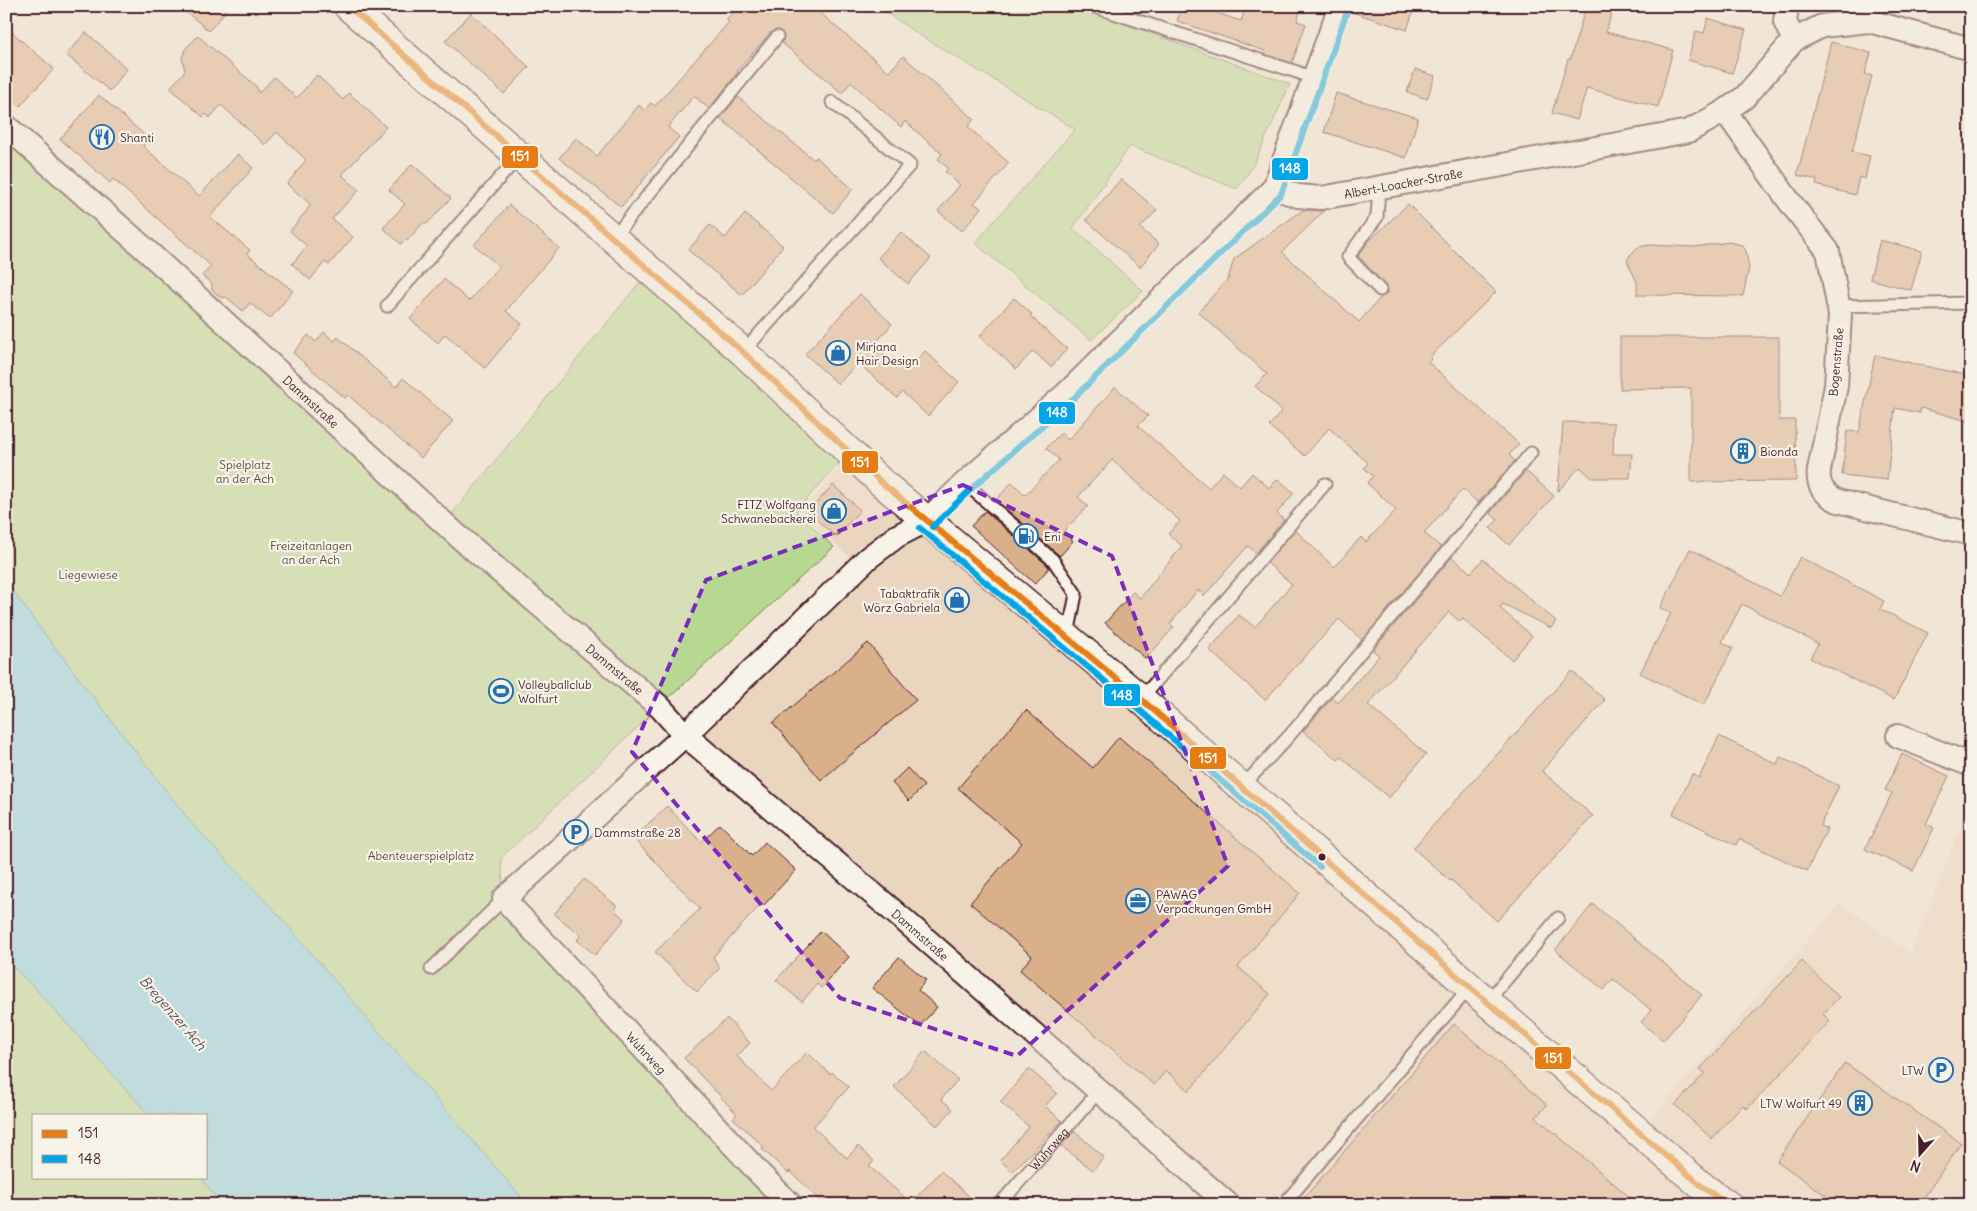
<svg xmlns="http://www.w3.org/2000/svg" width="1977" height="1211" font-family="Delius,sans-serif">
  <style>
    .built { fill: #ead6be }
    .green { fill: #b7d891; stroke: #807c5e }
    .water { fill: #85d1e5; stroke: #6d8a9b }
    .building { fill: #d9b08a; stroke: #4a1f2b }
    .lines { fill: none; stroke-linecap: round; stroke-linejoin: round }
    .lane-casing { stroke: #4a1f2b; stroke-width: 15 }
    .street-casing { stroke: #4a1f2b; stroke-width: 26 }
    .secondary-casing { stroke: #4a1f2b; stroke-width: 31 }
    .lane { stroke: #f7f3e8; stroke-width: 11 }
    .street { stroke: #f7f3e8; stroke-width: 22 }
    .secondary { stroke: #f7f3e8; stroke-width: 28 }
    .bus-1-casing { stroke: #f7f3e8; stroke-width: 10 }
    .bus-2-casing { stroke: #f7f3e8; stroke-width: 10 }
    .bus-1 { stroke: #e57d14; stroke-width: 6 }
    .bus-2 { stroke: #04a6e5; stroke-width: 6 }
    .marked { fill: none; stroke: #7b2cbf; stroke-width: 4; stroke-dasharray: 10 6; stroke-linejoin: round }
    .bus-dot { fill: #4a1f2b; stroke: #f7f3e8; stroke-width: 2 }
    .labels { text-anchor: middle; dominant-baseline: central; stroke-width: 4.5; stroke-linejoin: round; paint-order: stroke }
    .poi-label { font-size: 12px; fill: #4a1f2b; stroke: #f7f3e8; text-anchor: start }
    .street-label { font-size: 12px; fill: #4a1f2b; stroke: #f7f3e8 }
    .park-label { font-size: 12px; fill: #654d44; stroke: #f7f3e8 }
    .water-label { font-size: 14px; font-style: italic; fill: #5c5463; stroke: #f7f3e8 }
    .line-badge { stroke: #f7f3e8; stroke-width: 2 }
    .badge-label { font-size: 14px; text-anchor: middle; font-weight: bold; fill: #fff }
  </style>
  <rect width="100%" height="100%" fill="#f1e6d5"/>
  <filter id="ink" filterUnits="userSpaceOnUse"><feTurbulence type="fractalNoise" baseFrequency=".02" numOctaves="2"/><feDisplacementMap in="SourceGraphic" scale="10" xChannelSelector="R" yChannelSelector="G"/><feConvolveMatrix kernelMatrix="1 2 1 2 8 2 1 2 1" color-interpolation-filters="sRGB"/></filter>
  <g filter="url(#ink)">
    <path class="built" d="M 854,452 L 1641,1130 L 1840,903 L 1911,953 L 1971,800 L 1971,1205 L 1228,1205 L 690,728 L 866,572 L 800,512 Z"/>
    <path class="green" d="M 876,6 L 1076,6 L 1290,84 L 1254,164 L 1237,189 L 1130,146 L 1073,228 L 1143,291 L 1091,340 L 975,243 L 1075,129 L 918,34 Z
      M 6,126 L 444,524 L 648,272 L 850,451 L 796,511 L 834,547 L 659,707 L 501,858 L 504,899 L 788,1205 L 528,1205 L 287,926 L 192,824 L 33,619 L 6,581 Z
      M 6,960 L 34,987 L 149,1115 L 34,1115 L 34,1177 L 200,1177 L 222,1205 L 6,1205 Z"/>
    <path class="water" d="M 6,581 L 33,619 L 192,824 L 275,911 L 528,1205 L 222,1205 L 200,1177 L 206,1177 L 206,1115 L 149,1115 L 34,987 L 6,960 Z"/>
    <path class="building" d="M 179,6 L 230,6 L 209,31 Z
      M 738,6 L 812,6 L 889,72 L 903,56 L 974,119 L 968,127 L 1009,163 L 974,203 L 981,208 L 962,231 L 938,211 L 960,185 L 945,172 L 948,168 L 938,159 L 942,154 L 905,121 L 901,127 L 851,82 L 842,93 L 782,43 L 784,35 L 779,30 L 770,33 L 737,71 L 738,72 L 709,109 L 694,96 L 668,127 L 679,137 L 621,207 L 559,158 L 576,138 L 597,156 L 639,105 L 644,110 L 651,103 L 655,106 L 729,22 L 726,20 Z
      M 1182,6 L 1195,6 L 1241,21 L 1246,6 L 1302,6 L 1297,21 L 1306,24 L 1292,63 L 1264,54 L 1265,51 L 1177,21 Z
      M 1353,6 L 1415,6 L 1407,30 L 1352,12 Z
      M 1586,6 L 1614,6 L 1606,32 L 1673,50 L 1658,107 L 1587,88 L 1577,120 L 1552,113 L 1568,59 L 1570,60 Z
      M 471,13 L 529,67 L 504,94 L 445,41 Z
      M 1708,18 L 1746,30 L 1732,73 L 1688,60 L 1696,31 L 1704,33 Z
      M 6,27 L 54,69 L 20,106 L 6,94 Z
      M 86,32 L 127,69 L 110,91 L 66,55 Z
      M 198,36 L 256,86 L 259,93 L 274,77 L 297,98 L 317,75 L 343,100 L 349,93 L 386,127 L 342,175 L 359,190 L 332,219 L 353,237 L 329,265 L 325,262 L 310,280 L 292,264 L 307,246 L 290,231 L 311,205 L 287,184 L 306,160 L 277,132 L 265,145 L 221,105 L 210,118 L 206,114 L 203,117 L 170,88 L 185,71 L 182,57 L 186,48 Z
      M 1831,42 L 1871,53 L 1865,74 L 1872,76 L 1852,152 L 1870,156 L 1865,179 L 1859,177 L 1855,195 L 1816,185 L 1817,180 L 1797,175 Z
      M 1415,69 L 1435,76 L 1427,99 L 1407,92 Z
      M 1336,93 L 1418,118 L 1406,158 L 1324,132 Z
      M 99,95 L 149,139 L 143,146 L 199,196 L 238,154 L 253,168 L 210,217 L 250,250 L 247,254 L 293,291 L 270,319 L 250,303 L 243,311 L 226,297 L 222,298 L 212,290 L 212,284 L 202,276 L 211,266 L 113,179 L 110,183 L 60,139 Z
      M 738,97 L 814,160 L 816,157 L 853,189 L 833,213 L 720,118 Z
      M 412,164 L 451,198 L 427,224 L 424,222 L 407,241 L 405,239 L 401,244 L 383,228 L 405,204 L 389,190 Z
      M 1121,179 L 1157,210 L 1140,228 L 1159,244 L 1140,267 L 1086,220 Z
      M 1408,204 L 1496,292 L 1430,357 L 1432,358 L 1428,362 L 1519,444 L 1509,455 L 1515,461 L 1478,503 L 1463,489 L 1424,533 L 1441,547 L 1362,640 L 1339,619 L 1265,700 L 1209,650 L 1239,615 L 1255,627 L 1292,584 L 1267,563 L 1295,530 L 1334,567 L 1361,537 L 1366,542 L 1396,510 L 1367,483 L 1373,476 L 1364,468 L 1368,463 L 1329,428 L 1305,456 L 1269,426 L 1282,411 L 1255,386 L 1267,374 L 1198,312 L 1228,279 L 1234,259 L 1303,210 L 1324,211 L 1282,252 L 1359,322 L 1381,297 L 1386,295 L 1389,289 L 1358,256 L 1368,242 Z
      M 509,205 L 559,248 L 506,311 L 522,324 L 485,368 L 445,334 L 438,343 L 410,319 L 444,279 L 469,301 L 499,266 L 474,245 Z
      M 745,214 L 783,246 L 742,295 L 688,250 L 710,225 L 725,238 Z
      M 901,232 L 931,258 L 908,284 L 878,258 Z
      M 1880,240 L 1922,251 L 1911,290 L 1870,279 Z
      M 1729,242 L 1742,245 L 1746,251 L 1749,268 L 1743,296 L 1637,295 L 1637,282 L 1627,261 L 1630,255 L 1638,247 L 1649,245 L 1694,247 Z
      M 860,294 L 892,324 L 874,345 L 905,372 L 925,351 L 959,382 L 928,416 L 902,392 L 897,398 L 858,363 L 838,384 L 805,354 Z
      M 1014,298 L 1032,314 L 1030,316 L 1067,349 L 1051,367 L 1033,351 L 1016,369 L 980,336 Z
      M 324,332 L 334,341 L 338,337 L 396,387 L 403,378 L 453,421 L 421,458 L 348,395 L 345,398 L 293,353 L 308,335 L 316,342 Z
      M 1620,337 L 1779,337 L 1779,420 L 1795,420 L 1796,481 L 1691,482 L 1691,388 L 1620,389 Z
      M 1875,355 L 1971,376 L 1971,422 L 1921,408 L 1920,413 L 1895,408 L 1887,480 L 1842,475 L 1847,431 L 1859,432 Z
      M 1115,387 L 1148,416 L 1138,426 L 1209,488 L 1223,472 L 1240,487 L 1252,473 L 1269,488 L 1278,479 L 1294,493 L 1277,513 L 1284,520 L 1256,553 L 1248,546 L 1204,596 L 1198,590 L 1170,624 L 1174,627 L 1146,659 L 1105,623 L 1133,592 L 1140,598 L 1182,546 L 1168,534 L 1180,521 L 1112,460 L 1078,497 L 1088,506 L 1064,531 L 1073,541 L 1060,556 L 996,500 L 1012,482 L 1025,495 L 1059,460 L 1046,448 L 1061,433 L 1068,440 Z
      M 1563,422 L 1614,423 L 1613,454 L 1632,454 L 1630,478 L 1592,478 L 1580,467 L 1558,491 Z
      M 1526,471 L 1554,496 L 1509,545 L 1490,528 L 1498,520 L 1490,513 Z
      M 833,485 L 860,510 L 836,537 L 808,512 Z
      M 985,511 L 1047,565 L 1049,568 L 1035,584 L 971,526 Z
      M 1690,549 L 1780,596 L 1800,557 L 1884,601 L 1880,609 L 1928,633 L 1894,700 L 1810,658 L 1818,644 L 1742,604 L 1722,642 L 1733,648 L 1704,705 L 1640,673 L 1671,613 L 1660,608 Z
      M 1452,557 L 1471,573 L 1483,559 L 1556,621 L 1551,628 L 1503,604 L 1500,608 L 1532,636 L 1512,660 L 1463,619 L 1460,622 L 1449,612 L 1368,705 L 1426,754 L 1389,798 L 1341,757 L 1338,760 L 1303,731 L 1332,698 L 1338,703 L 1379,656 L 1373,650 Z
      M 868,643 L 916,700 L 821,780 L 773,723 Z
      M 1572,671 L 1605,700 L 1542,771 L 1593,816 L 1497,921 L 1451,880 L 1450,881 L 1413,848 Z
      M 1026,710 L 1093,768 L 1119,737 L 1300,893 L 1238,967 L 1270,994 L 1189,1091 L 1166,1071 L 1154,1085 L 1020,970 L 1032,956 L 970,903 L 1022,843 L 958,788 Z
      M 1719,736 L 1777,764 L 1780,757 L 1839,786 L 1820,826 L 1827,829 L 1807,871 L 1739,839 L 1736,845 L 1673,814 L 1692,774 L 1699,778 Z
      M 1902,754 L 1949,776 L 1926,824 L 1934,828 L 1913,871 L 1865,849 L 1892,793 L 1885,790 Z
      M 907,768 L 924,786 L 909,801 L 892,783 Z
      M 667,806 L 701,842 L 720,824 L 752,856 L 765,842 L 796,870 L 763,906 L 761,904 L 713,957 L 720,968 L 697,992 L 655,952 L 700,909 L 633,838 Z
      M 584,879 L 617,906 L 614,910 L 625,919 L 595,955 L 577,940 L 581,935 L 554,914 Z
      M 1593,904 L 1702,995 L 1663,1041 L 1641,1022 L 1651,1010 L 1613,979 L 1604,990 L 1555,950 Z
      M 821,931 L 849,957 L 821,988 L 817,984 L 802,1002 L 776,980 Z
      M 899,957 L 926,980 L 918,990 L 937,1007 L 920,1026 L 872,988 Z
      M 1802,961 L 1839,997 L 1823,1014 L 1830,1021 L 1747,1109 L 1743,1105 L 1712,1139 L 1675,1105 L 1705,1073 L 1700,1069 Z
      M 727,1018 L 750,1043 L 737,1056 L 771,1091 L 807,1052 L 830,1074 L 832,1072 L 849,1087 L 813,1127 L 847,1158 L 858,1146 L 874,1161 L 869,1166 L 911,1203 L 941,1171 L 979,1205 L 825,1205 L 790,1171 L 788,1173 L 762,1149 L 764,1147 L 733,1118 L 737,1114 L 684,1058 Z
      M 1454,1024 L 1547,1105 L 1536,1117 L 1639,1205 L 1298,1205 Z
      M 925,1051 L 958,1080 L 941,1099 L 953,1109 L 937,1126 L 894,1087 Z
      M 1845,1063 L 1961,1143 L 1919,1205 L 1839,1205 L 1777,1161 Z
      M 1029,1069 L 1057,1093 L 1045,1106 L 1062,1121 L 1012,1172 L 1000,1160 L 1029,1127 L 1000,1102 Z
      M 1074,1131 L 1104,1157 L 1093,1170 L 1061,1146 Z"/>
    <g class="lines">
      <defs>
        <g id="lane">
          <path d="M 1092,6 L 1297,72 L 1314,79"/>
          <path d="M 1379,188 L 1377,217 L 1348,257 L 1380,290"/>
          <path d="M 613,238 L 777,37"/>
          <path d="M 387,306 L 520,155"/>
          <path d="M 1838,306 L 1971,303"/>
          <path d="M 743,352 L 910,165 L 832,102"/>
          <path d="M 965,483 L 1053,560 L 1076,594 L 1068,635"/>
          <path d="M 1141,699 L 1325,484"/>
          <path d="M 1243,786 L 1289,736 L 1531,453"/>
          <path d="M 431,969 L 504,899"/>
          <path d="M 1487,1002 L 1558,918"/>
          <path id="s1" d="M 999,1205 L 1098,1092"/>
          <path d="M 1283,1205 L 1470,987"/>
        </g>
        <g id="street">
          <path d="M 1787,6 L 1785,22 L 1794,40"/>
          <path d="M 1725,111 L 1789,201 L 1828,251 L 1840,315 L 1836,386 L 1819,470 C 1817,486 1824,494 1838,501 L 1971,534"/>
          <path id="s2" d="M 6,126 L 135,240 L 458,536 L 660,707 L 685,735 L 905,921 L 1229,1205"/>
          <path id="s3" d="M 1274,188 L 1298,196 L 1321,198 L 1689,131 L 1725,111 L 1745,97 L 1794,40 L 1822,26 L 1869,21 L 1971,49"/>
          <path d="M 1898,736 L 1971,765"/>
          <path d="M 791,1205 L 761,1175 L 504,899 L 685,735 L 868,558 L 897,536 L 926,521 L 965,483 L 1068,392 L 1274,188 L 1340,6"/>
        </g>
        <path id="secondary" d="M 348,6 L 743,352 L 882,483 L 1141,699 L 1487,1002 L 1703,1187 L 1728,1205"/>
      </defs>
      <use href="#lane" class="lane-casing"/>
      <use href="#street" class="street-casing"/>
      <use href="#secondary" class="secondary-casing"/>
      <use href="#lane" class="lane"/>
      <use href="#street" class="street"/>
      <use href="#secondary" class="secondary"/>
      <defs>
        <path id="bus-1" d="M 348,6 L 743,352 L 882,483 L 1141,699 L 1487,1002 L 1703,1187 L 1728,1205"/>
        <path id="bus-2" d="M 932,527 L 971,489 L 1074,398 L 1281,194 L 1348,9
          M 920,528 L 1135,706 L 1320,867"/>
      </defs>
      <use href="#bus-1" class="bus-1-casing"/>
      <use href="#bus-2" class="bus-2-casing"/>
      <use href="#bus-1" class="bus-1"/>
      <use href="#bus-2" class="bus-2"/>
    </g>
  </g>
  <path d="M0 0H1977V1211H0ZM 963,485 L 1112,556 L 1228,866 L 1017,1056 L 840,998 L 632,752 L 706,580 Z" fill="#f1e6d5" fill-opacity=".55" fill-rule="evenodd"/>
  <path class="marked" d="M 963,485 L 1112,556 L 1228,866 L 1017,1056 L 840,998 L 632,752 L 706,580 Z"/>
  <defs>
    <symbol id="restaurant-ring" viewBox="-11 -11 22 22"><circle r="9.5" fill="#f7f3e8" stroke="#1f6fb2" stroke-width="1.5"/><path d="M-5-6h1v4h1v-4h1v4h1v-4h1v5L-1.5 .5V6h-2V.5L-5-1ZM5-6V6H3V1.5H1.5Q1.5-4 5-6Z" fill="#1f6fb2"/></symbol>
    <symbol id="shop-ring" viewBox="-11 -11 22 22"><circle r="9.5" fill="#f7f3e8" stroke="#1f6fb2" stroke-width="1.5"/><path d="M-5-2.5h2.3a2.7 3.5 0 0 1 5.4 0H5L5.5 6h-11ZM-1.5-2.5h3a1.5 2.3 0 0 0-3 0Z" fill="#1f6fb2"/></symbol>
    <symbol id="building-ring" viewBox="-11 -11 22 22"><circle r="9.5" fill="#f7f3e8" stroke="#1f6fb2" stroke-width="1.5"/><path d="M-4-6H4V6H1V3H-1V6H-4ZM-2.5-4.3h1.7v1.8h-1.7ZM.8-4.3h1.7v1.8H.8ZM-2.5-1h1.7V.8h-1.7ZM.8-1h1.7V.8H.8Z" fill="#1f6fb2"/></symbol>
    <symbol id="fuel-ring" viewBox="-11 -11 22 22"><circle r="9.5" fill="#f7f3e8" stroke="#1f6fb2" stroke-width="1.5"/><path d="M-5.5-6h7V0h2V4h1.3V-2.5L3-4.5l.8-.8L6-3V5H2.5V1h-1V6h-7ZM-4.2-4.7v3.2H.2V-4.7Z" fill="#1f6fb2"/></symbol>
    <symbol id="stadium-ring" viewBox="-11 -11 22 22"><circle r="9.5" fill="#f7f3e8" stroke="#1f6fb2" stroke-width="1.5"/><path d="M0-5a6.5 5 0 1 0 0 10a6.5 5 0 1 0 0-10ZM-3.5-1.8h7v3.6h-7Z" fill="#1f6fb2"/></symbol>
    <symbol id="parking-ring" viewBox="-11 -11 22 22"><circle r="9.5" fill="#f7f3e8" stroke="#1f6fb2" stroke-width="1.5"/><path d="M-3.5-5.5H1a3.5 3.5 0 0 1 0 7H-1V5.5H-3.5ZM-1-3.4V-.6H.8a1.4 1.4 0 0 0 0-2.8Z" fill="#1f6fb2"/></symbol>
    <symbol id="office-ring" viewBox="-11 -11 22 22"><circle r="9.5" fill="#f7f3e8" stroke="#1f6fb2" stroke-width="1.5"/><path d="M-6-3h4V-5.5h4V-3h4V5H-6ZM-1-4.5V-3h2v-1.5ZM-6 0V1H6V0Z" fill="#1f6fb2"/></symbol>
  </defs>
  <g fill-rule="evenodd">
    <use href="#restaurant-ring" x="88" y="123" width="28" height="28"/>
    <use href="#shop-ring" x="824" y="339" width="28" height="28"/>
    <use href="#building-ring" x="1729" y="437" width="28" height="28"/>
    <use href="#shop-ring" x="820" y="497" width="28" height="28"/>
    <use href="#fuel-ring" x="1012" y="522" width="28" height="28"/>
    <use href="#shop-ring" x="943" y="586" width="28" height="28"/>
    <use href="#stadium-ring" x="487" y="677" width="28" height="28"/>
    <use href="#parking-ring" x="562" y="818" width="28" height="28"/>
    <use href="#office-ring" x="1124" y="887" width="28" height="28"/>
    <use href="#parking-ring" x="1927" y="1056" width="28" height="28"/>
    <use href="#building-ring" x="1846" y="1089" width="28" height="28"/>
  </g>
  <circle class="bus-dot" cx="1322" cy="857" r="4.5"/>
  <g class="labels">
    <g class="poi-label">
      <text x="120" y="137">Shanti</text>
      <text x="856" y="346">Mirjana<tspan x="856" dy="14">Hair Design</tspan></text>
      <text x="1760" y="451">Bionda</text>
      <text x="816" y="504" text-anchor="end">FITZ Wolfgang<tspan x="816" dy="14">Schwanebackerei</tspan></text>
      <text x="1044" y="536">Eni</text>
      <text x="940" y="593" text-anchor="end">Tabaktrafik<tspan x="940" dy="14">Wörz Gabriela</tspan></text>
      <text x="518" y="684">Volleyballclub<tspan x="518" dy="14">Wolfurt</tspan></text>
      <text x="594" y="832">Dammstraße 28</text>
      <text x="1156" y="894">PAWAG<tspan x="1156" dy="14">Verpackungen GmbH</tspan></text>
      <text x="1924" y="1070" text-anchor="end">LTW</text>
      <text x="1842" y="1103" text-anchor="end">LTW Wolfurt 49</text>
    </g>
    <g class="street-label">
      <text stroke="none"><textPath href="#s3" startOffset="132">Albert-Loacker-Straße</textPath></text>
      <text transform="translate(1836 362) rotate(-85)">Bogenstraße</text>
      <text stroke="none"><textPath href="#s2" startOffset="411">Dammstraße</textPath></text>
      <text stroke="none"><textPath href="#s2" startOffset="816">Dammstraße</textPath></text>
      <text stroke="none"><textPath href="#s2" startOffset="1221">Dammstraße</textPath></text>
      <text transform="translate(646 1053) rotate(47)">Wuhrweg</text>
      <text stroke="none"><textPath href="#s1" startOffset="75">Wuhrweg</textPath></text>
    </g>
    <g class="park-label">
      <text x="245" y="464">Spielplatz<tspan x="245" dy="14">an der Ach</tspan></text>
      <text x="311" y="545">Freizeitanlagen<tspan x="311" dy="14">an der Ach</tspan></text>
      <text x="88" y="574">Liegewiese</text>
      <text x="421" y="855">Abenteuerspielplatz</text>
    </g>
    <g class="water-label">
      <text transform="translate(173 1013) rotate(49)">Bregenzer Ach</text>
    </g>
  </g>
  <g class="line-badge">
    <rect x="501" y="145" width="38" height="24" rx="5" fill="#e57d14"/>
    <rect x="1271" y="157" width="38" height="24" rx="5" fill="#04a6e5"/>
    <rect x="1038" y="401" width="38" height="24" rx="5" fill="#04a6e5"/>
    <rect x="841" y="450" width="38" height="24" rx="5" fill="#e57d14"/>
    <rect x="1103" y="683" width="38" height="24" rx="5" fill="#04a6e5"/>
    <rect x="1189" y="746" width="38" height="24" rx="5" fill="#e57d14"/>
    <rect x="1534" y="1046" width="38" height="24" rx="5" fill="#e57d14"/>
  </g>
  <g class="badge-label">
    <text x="520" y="161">151</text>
    <text x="1290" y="173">148</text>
    <text x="1057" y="417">148</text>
    <text x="860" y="467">151</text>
    <text x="1122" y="700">148</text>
    <text x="1208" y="763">151</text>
    <text x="1553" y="1063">151</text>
  </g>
  <rect width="1977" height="1211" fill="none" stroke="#f7f3e8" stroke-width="25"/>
  <rect x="12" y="12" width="1952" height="1186" fill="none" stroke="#4a1f2b" stroke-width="2" filter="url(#ink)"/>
  <rect x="32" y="1114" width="175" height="65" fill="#f7f3e8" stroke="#b29e9c"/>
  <rect x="42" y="1130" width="25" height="8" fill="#e57d14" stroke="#b29e9c"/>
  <text x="78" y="1138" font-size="15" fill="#4a1f2b">151</text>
  <rect x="42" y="1155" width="25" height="8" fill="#04a6e5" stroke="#b29e9c"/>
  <text x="78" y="1164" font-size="15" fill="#4a1f2b">148</text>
  <g transform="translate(1920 1154) rotate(200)" stroke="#f7f3e8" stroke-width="4" paint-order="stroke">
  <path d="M0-4L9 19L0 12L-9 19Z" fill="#4a1f2b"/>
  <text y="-8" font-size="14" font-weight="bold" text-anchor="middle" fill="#4a1f2b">N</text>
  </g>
</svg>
